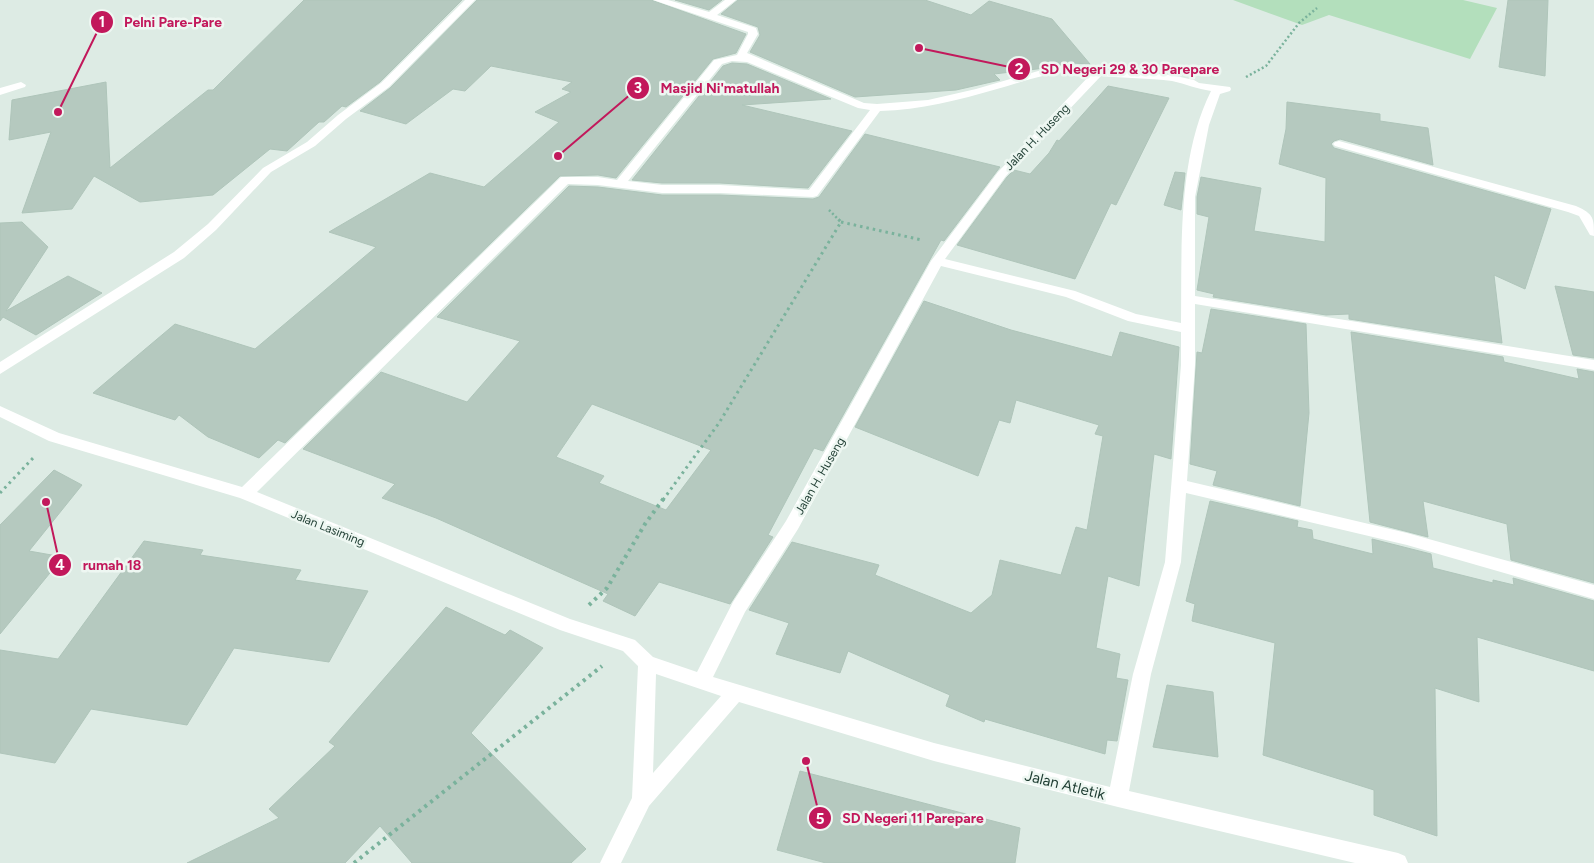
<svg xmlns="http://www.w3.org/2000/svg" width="1594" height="863" font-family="Figtree,sans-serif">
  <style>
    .green { fill: #b3dfbc }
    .building { fill: #b5c9bf; stroke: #afc5ba; fill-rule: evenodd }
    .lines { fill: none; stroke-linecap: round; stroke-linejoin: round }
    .path-far2 { stroke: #7ab29c; stroke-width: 2.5; stroke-dasharray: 2 2.5; stroke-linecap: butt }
    .path-far1 { stroke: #7ab29c; stroke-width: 3; stroke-dasharray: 2.5 4; stroke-linecap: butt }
    .path { stroke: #7ab29c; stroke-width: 4; stroke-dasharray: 3 4.5; stroke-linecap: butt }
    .minor { fill: #fff; fill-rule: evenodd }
    .labels { text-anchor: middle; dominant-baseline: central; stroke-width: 5; stroke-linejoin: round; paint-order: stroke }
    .street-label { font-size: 12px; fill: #1d3c31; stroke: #eef7f2 }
    .near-street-label { font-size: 15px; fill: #1d3c31; stroke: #eef7f2 }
    .leader { fill: none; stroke: #c2185b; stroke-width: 2 }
    .callout-dot { fill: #c2185b; stroke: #eef7f2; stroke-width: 2 }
    .mark-label { font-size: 15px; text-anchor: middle; font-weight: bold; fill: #fff }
    .callout-label { font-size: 14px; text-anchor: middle; font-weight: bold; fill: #c2185b; stroke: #eef7f2; stroke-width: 5; stroke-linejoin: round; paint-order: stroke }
  </style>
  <rect width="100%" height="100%" fill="#ddebe4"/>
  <path class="green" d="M 1233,0 L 1463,0 L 1497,8 L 1470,59 L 1329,15 L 1302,25 Z"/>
  <path class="building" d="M 304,0 L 462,0 L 380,82 L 346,107 L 342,106 L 324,122 L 319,122 L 287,151 L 270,149 L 213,195 L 140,202 L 94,176 L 72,209 L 22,213 L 51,132 L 9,140 L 12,100 L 106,82 L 110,168 L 208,90 L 213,90 Z
    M 477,0 L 651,0 L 746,34 L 736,53 L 713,59 L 616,178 L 598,175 L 560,176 L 285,443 L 278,440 L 259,458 L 208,437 L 179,415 L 175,420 L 93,393 L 175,324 L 255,349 L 376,247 L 329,232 L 430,173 L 484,187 L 559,122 L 535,112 L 571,92 L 562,89 L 572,82 L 491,66 L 465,91 L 453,89 L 406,124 L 360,111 L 390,88 Z
    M 675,0 L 722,0 L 709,10 Z
    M 738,0 L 925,0 L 971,15 L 989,1 L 1052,19 L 1090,64 L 1072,63 L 1037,69 L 994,74 L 1000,80 L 956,90 L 855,97 L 750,52 L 760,35 L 758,27 L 721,14 Z
    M 1508,0 L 1548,0 L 1545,76 L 1499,67 Z
    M 732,63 L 747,64 L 831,99 L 742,105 L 852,131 L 808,188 L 720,183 L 662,183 L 632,180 L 723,66 Z
    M 1108,86 L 1169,98 L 1116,205 L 1111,203 L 1075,279 L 957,245 L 1007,177 L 1014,170 L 1030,174 L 1049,153 L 1057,140 L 1059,141 Z
    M 1287,102 L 1380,114 L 1380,121 L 1428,128 L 1433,165 L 1340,139 L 1334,141 L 1331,144 L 1334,148 L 1551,209 L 1525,289 L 1494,275 L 1502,343 L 1349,319 L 1349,314 L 1326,315 L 1213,297 L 1214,294 L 1197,290 L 1209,217 L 1197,214 L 1197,197 L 1201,177 L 1261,188 L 1254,231 L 1325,242 L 1326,178 L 1279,164 L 1286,129 Z
    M 865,134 L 1000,167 L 944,241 L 941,240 L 823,451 L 814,448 L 768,535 L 773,537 L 730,604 L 659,582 L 635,616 L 603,601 L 608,594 L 436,518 L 382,498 L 395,484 L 303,449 L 381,372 L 467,402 L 520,341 L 437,317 L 569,186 L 598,187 L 662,195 L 720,195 L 813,199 L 819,197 ZM 592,404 L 711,450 L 666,510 L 599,483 L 604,476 L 556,457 Z
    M 1175,172 L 1185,173 L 1181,210 L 1164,205 Z
    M 22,222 L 48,247 L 6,311 L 68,276 L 102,293 L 36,335 L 3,317 L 0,321 L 0,223 Z
    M 1555,286 L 1594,292 L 1594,358 L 1573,355 Z
    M 924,301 L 1011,330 L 1112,357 L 1120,332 L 1179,347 L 1171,459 L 1154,454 L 1139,586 L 1108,576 L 1096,648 L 1120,654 L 1116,678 L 1128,680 L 1117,741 L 1107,740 L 1105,754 L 985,719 L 984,722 L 946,706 L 950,695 L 848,651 L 840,673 L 776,654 L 789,623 L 749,610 L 792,542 L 879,565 L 875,575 L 971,613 L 992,595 L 1000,560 L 1061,575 L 1076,527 L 1087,530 L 1103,436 L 1095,434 L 1099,425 L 1016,400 L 1010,423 L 999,420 L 978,476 L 855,427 Z
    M 1211,309 L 1306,324 L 1309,413 L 1300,506 L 1213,485 L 1217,471 L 1190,464 L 1197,352 L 1202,353 Z
    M 1351,332 L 1503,357 L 1504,362 L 1579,379 L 1577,369 L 1594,372 L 1594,583 L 1511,560 L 1507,524 L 1423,501 L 1428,537 L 1370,522 Z
    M 54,470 L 82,485 L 29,551 L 63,557 L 0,634 L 0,525 Z
    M 1210,501 L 1298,521 L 1297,527 L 1312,530 L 1313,539 L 1373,554 L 1372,539 L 1431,554 L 1433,568 L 1493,583 L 1493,580 L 1514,585 L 1513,578 L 1594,601 L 1594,671 L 1477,637 L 1479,702 L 1435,688 L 1437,836 L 1374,815 L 1374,790 L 1263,755 L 1275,643 L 1192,621 L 1195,604 L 1186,601 Z
    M 144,541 L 203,550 L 200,555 L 301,570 L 295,580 L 368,591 L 329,662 L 234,648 L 187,725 L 91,709 L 55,763 L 0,753 L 0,650 L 58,659 Z
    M 446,607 L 505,635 L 510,630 L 543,648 L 471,733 L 586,849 L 571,863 L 412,863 L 380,826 L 345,863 L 187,863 L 279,818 L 269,809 L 335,746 L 329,742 Z
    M 1167,685 L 1213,692 L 1218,757 L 1153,747 Z
    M 800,771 L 1020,828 L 1015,863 L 826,863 L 777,850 Z"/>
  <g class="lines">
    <path class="path-far2" d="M 1246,77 L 1266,66 L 1299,23 L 1317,8
      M 829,210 L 837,218"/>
    <path class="path-far1" d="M 841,222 L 922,240
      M 0,493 L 34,457
      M 663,500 L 719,423 L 841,222 L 836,217"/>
    <path class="path" d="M 589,605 L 607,588 L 645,524 L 664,498
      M 354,863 L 602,666"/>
    <path class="minor" d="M 465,0 L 475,0 L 389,87 L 346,119 L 315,146 L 271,172 L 216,230 L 184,258 L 0,374 L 0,362 L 174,252 L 208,224 L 263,168 L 307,142 L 338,115 L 381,83 Z
      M 653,0 L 668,0 L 709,12 L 725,0 L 736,0 L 717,15 L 756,28 L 758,34 L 747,53 L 864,103 L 877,104 L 928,100 L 976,89 L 1045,69 L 1072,65 L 1099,70 L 1171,75 L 1194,80 L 1199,83 L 1230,87 L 1231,89 L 1230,91 L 1220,94 L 1209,125 L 1195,197 L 1195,296 L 1594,360 L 1594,370 L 1195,304 L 1195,365 L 1187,481 L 1407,533 L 1594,585 L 1594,599 L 1407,545 L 1186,493 L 1181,562 L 1151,674 L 1129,791 L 1398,853 L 1405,856 L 1408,863 L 1355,863 L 1118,807 L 934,761 L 739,702 L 649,806 L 621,863 L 600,863 L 632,798 L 638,666 L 623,651 L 560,630 L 240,498 L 49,441 L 0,417 L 0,406 L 59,433 L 242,487 L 561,177 L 598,177 L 617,180 L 714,60 L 737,55 L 748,34 L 748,32 ZM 732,61 L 747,62 L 858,108 L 870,110 L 809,190 L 720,185 L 662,185 L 628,181 L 722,64 ZM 1072,71 L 1091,74 L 998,172 L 931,261 L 786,521 L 733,602 L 697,672 L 653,657 L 635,640 L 570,619 L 257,492 L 568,184 L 598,185 L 662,193 L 720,193 L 813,197 L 817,196 L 880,111 C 920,110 959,100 997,89 C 1022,82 1046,73 1072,71 ZM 1101,76 C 1124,78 1149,78 1172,81 C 1186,84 1197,89 1211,91 C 1177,159 1182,249 1181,323 L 1136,314 L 1075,291 L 945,259 L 1006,176 ZM 941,266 L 1066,297 L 1128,321 L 1181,332 L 1181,365 L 1165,562 L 1133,674 L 1110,787 L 934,743 L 713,677 L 745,612 L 798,529 ZM 656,674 L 721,696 L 653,773 Z
      M 21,82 L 26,85 L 25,87 L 0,95 L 0,88 Z
      M 1339,141 L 1576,206 C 1594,214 1594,218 1594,236 L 1590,235 L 1579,216 L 1568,212 L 1335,146 L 1333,144 L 1335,142 Z"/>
  </g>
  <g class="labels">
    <g class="street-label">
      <text transform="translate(1037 137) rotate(-46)">Jalan H. Huseng</text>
      <text transform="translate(820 476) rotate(-60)">Jalan H. Huseng</text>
      <text transform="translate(328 528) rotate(22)">Jalan Lasiming</text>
    </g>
    <g class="near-street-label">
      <text transform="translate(1065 785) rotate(14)">Jalan Atletik</text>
    </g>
  </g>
  <path class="leader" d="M58 112L102 22M919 48L1019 69M558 156L638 88M46 502L60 565M806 761L820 818"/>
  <g class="callout-dot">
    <circle cx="58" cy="112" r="5"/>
    <circle cx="919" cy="48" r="5"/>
    <circle cx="558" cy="156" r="5"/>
    <circle cx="46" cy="502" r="5"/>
    <circle cx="806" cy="761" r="5"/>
    <circle cx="102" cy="22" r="12"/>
    <circle cx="1019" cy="69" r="12"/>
    <circle cx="638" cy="88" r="12"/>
    <circle cx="60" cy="565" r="12"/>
    <circle cx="820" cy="818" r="12"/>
  </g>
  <g class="mark-label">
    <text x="102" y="27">1</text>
    <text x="1019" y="74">2</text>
    <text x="638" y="93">3</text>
    <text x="60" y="570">4</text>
    <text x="820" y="824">5</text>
  </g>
  <g class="callout-label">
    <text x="173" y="27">Pelni Pare-Pare</text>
    <text x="1130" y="74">SD Negeri 29 &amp; 30 Parepare</text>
    <text x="720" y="93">Masjid Ni'matullah</text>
    <text x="112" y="570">rumah 18</text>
    <text x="913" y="823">SD Negeri 11 Parepare</text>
  </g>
</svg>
